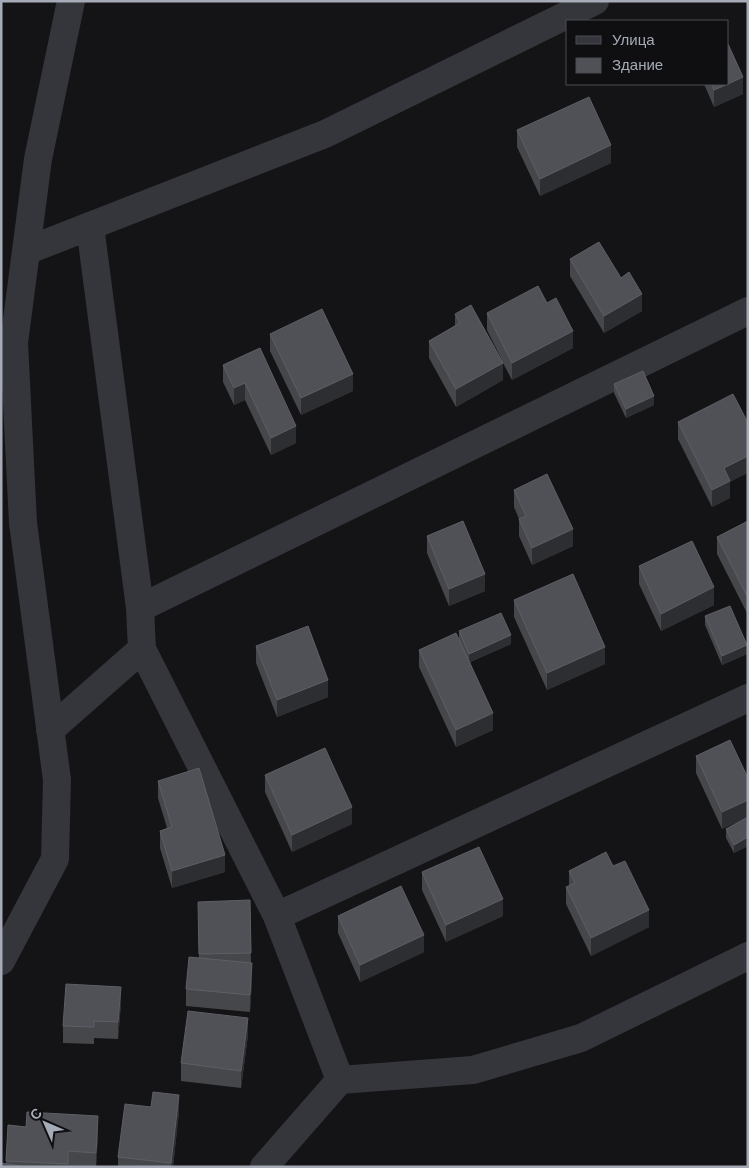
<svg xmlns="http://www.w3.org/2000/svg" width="749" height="1168" font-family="'DM Sans',sans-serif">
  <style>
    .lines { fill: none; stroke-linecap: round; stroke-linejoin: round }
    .minor { stroke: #35363b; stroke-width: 28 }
    .wall { fill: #45474b }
    .shaded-wall { fill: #2d2e31 }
    .building { fill: #505157; stroke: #5d5f66 }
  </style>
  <rect width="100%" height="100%" fill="#141416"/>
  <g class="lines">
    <path class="minor" d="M 90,226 L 140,608 L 748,311
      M 26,251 L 325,134 L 595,1
      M 142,649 L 277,916 L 340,1080 L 264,1167
      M 50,730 L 142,649 L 140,608
      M 277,916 L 748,698
      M 1,961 L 55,859 L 57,780 L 23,523 L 14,343 L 38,159 L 71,1
      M 340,1080 L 473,1070 L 581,1038 L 748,956"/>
  </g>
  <path class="wall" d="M 704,84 L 728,84 L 743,94 L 714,107 Z
    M 517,130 L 611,163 L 540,196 L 517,147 Z
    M 570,259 L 621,278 L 642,311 L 604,333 L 570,276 Z
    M 547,303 L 573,348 L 512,380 L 503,363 L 503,380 L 456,407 L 429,358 L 429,341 L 455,326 L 455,314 L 503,362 L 487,330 L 487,313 Z
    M 270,334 L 353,391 L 301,415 L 270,351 Z
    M 223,365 L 296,426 L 296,443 L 271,455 L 245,400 L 234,405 L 223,382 Z
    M 614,384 L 654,405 L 626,418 L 614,393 Z
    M 678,422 L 730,482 L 730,498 L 712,507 L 678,439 Z
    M 514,490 L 573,546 L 532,565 L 519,536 L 519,519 L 514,507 Z
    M 748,521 L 748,615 L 717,554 L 717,537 Z
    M 427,536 L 485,591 L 449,606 L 427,553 Z
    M 639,566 L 714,605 L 661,631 L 639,584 Z
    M 514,600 L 605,664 L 547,690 L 514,617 Z
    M 705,616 L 747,654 L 722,665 L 705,625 Z
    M 459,631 L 511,644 L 470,662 L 493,730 L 456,747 L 419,667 L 419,650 L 459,640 Z
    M 256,646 L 328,697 L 277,717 L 256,663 Z
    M 696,756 L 748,778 L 748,846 L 734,853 L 726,838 L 726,829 L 746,818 L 722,829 L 696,773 Z
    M 265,775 L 352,824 L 292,852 L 265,792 Z
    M 158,781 L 225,872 L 172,888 L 160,848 L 160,831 L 167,828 L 158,798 Z
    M 613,866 L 649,927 L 591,956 L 566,904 L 566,887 L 569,886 L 569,871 Z
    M 422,872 L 503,916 L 446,942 L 422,890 Z
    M 250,900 L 251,963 L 252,980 L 250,1012 L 186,1006 L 186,989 L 199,958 L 198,919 Z
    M 338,916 L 424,952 L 360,982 L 338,933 Z
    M 121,1004 L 118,1039 L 94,1038 L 94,1044 L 63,1043 L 63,1026 Z
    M 248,1035 L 241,1088 L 181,1081 L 181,1063 Z
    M 151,1107 L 179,1112 L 173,1167 L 118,1167 L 118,1157 Z
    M 8,1125 L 98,1134 L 96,1167 L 1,1167 L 6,1164 Z"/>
  <path class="shaded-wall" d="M 743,77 L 743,94 L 714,107 L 714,90 Z
    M 611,145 L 611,163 L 540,196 L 540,179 Z
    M 642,294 L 642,311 L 604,333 L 604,316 Z
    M 573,331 L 573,348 L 512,380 L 512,363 Z
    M 503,363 L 503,380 L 456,407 L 456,389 Z
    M 353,374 L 353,391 L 301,415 L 301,398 Z
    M 245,383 L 245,400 L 234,405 L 234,388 Z
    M 654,396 L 654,405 L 626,418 L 626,409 Z
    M 296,426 L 296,443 L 271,455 L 271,438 Z
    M 748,456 L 748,473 L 730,482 L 730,498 L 712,507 L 712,490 L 724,468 Z
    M 573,529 L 573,546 L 532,565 L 532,548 Z
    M 485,574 L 485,591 L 449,606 L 449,589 Z
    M 714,587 L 714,605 L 661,631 L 661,614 Z
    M 511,635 L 511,644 L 469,662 L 469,654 Z
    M 747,645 L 747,654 L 722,665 L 722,656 Z
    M 605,647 L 605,664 L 547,690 L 547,673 Z
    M 328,680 L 328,697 L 277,717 L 277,700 Z
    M 493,713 L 493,730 L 456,747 L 456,730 Z
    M 748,800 L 748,817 L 722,829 L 722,812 Z
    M 352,807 L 352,824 L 292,852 L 292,835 Z
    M 748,837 L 748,846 L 734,853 L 734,845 Z
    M 225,855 L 225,872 L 172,888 L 172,871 Z
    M 503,899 L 503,916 L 446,942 L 446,925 Z
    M 649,910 L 649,927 L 591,956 L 591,938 Z
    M 424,935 L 424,952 L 360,982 L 360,965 Z
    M 252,963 L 252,980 L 250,1012 L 250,995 Z
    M 121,987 L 121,1004 L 118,1039 L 118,1022 Z
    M 248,1018 L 248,1035 L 241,1088 L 241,1071 Z
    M 179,1095 L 179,1112 L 173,1167 L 171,1167 Z
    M 98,1116 L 98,1134 L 96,1167 L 96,1153 Z"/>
  <path class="building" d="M 728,44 L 743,77 L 728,84 Z
    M 712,84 L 728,84 L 714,90 Z
    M 589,97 L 611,145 L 540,179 L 517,130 Z
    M 599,242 L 621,278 L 629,272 L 642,294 L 604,316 L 570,259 Z
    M 538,286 L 547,303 L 556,298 L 573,331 L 512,363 L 487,313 Z
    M 471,305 L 503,363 L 456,389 L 429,341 L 460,323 L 455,314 Z
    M 322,309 L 353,374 L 301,398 L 270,334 Z
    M 260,348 L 296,426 L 271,438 L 245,383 L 234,388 L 223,365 Z
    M 643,371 L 654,396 L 626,409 L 614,384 Z
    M 733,394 L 748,423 L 748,456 L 724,468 L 730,481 L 712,490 L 678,422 Z
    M 547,474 L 573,529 L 532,548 L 519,519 L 526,516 L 514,490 Z
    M 463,521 L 485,574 L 449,589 L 427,536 Z
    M 748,521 L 748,598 L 717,537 Z
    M 692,541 L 714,587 L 661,614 L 639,566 Z
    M 573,574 L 605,647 L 547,673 L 514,600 Z
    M 730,606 L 747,645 L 722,656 L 705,616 Z
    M 501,613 L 511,635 L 469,654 L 459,631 Z
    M 308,626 L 328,680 L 277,700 L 256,646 Z
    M 456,633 L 493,713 L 456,730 L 419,650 Z
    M 730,740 L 748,778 L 748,800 L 722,812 L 696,756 Z
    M 325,748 L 352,807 L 292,835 L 265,775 Z
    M 199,768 L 225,855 L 172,871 L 160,831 L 172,827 L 158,781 Z
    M 748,817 L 748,837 L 734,845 L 726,829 Z
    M 479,847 L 503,899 L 446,925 L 422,872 Z
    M 606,852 L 613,866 L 625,861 L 649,910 L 591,938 L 566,887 L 575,883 L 569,871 Z
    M 401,886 L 424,935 L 360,965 L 338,916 Z
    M 250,900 L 251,953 L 199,954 L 198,902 Z
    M 189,957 L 252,963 L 250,995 L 186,989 Z
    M 66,984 L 121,987 L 118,1022 L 94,1021 L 94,1027 L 63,1026 Z
    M 188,1011 L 248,1018 L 241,1071 L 181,1063 Z
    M 153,1092 L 179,1095 L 171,1163 L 118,1157 L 125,1104 L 151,1107 Z
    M 27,1112 L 98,1116 L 96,1153 L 68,1151 L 68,1164 L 6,1161 L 8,1125 L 26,1127 Z
    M 1,1163 L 27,1167 L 1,1167 Z"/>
  <rect width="749" height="1168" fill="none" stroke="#a5abb7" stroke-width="5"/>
  <rect x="566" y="20" width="162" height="65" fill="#0f0f11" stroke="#4b4d53"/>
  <rect x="576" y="36" width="25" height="8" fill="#35363b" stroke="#4b4d53"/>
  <text x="612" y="45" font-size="15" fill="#a5abb7">Улица</text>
  <rect x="576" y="58" width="25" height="15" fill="#505157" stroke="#4b4d53"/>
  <text x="612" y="70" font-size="15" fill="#a5abb7">Здание</text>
  <g transform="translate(45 1123) rotate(315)" stroke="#0f0f11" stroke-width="4" paint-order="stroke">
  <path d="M0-4L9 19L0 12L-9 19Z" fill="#a5abb7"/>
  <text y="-8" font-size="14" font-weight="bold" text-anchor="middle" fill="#a5abb7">С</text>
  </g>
</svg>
